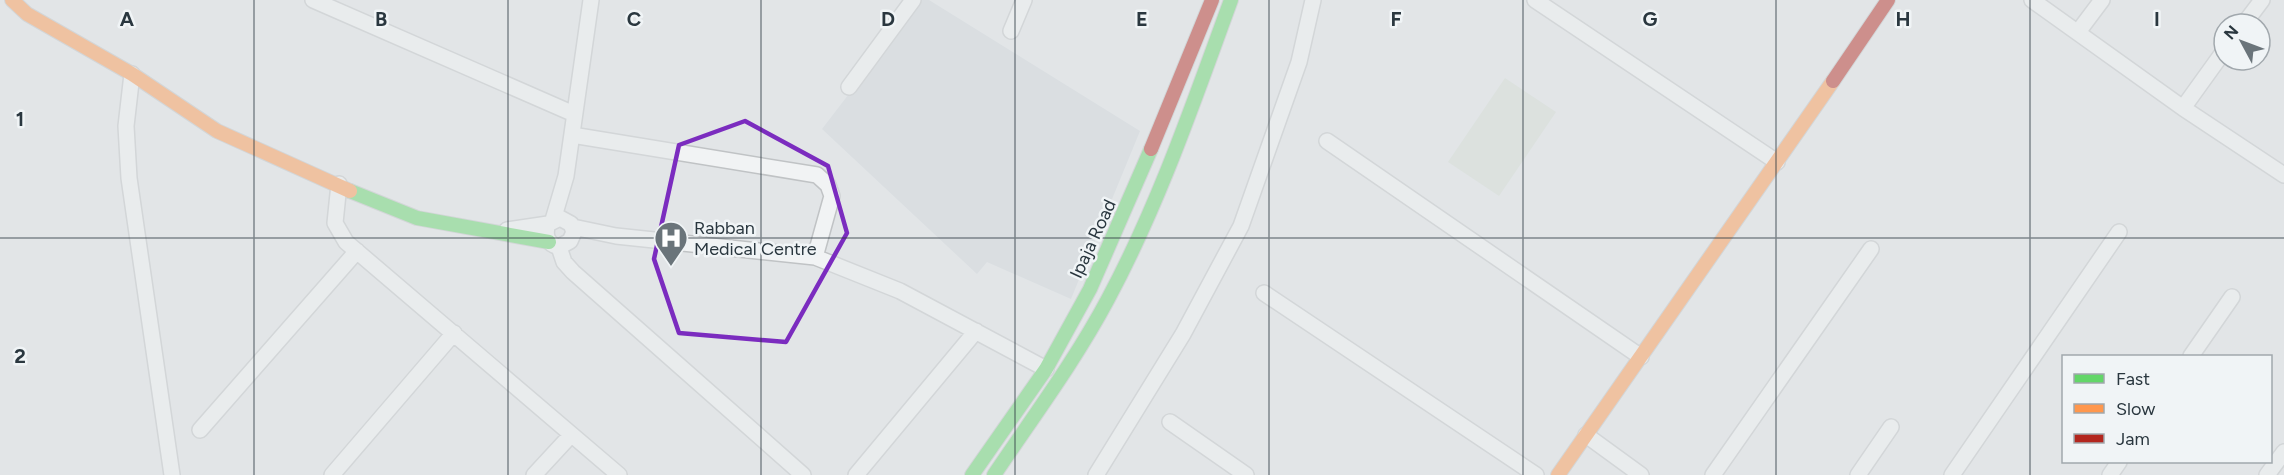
<svg xmlns="http://www.w3.org/2000/svg" width="2284" height="475" font-family="Figtree,sans-serif">
  <style>
    .built { fill: #d0d5da }
    .park { fill: #d5dbd3 }
    .lines { fill: none; stroke-linecap: round; stroke-linejoin: round }
    .street-casing { stroke: #c0c3c5; stroke-width: 18 }
    .fast-casing { stroke: #c0c3c5; stroke-width: 16 }
    .slow-casing { stroke: #c0c3c5; stroke-width: 16 }
    .jam-casing { stroke: #c0c3c5; stroke-width: 16 }
    .street { stroke: #f1f3f4; stroke-width: 15 }
    .fast { stroke: #63d668; stroke-width: 14 }
    .slow { stroke: #ff974d; stroke-width: 14 }
    .jam { stroke: #b3261e; stroke-width: 14 }
    .marked { fill: none; stroke: #7b2cbf; stroke-width: 4.5; stroke-linejoin: round }
    .grid { fill: none; stroke: #2a373f; stroke-width: 1.5; stroke-opacity: 0.55 }
    .labels { text-anchor: middle; dominant-baseline: central; stroke-width: 5; stroke-linejoin: round; paint-order: stroke }
    .poi-label { font-size: 18px; fill: #2a373f; stroke: #f0f4f6; text-anchor: start }
    .street-label { font-size: 18px; fill: #2a373f; stroke: #f0f4f6 }
    .grid-label { font-size: 20px; text-anchor: middle; font-weight: bold; fill: #2a373f; stroke: #f0f4f6; stroke-width: 5; stroke-linejoin: round; paint-order: stroke }
  </style>
  <rect width="100%" height="100%" fill="#e2e5e7"/>
  <path class="built" d="M 921,0 L 929,0 L 1140,131 L 1071,299 L 987,262 L 977,274 L 822,129 Z"/>
  <path class="park" d="M 1505,78 L 1556,112 L 1499,196 L 1448,162 Z"/>
  <g class="lines">
    <defs>
      <path id="street" d="M 313,0 L 574,114
        M 1535,0 L 1777,162
        M 2032,0 L 2183,108 L 2284,175
        M 2244,24 L 2262,0
        M 1011,31 L 1024,0
        M 2078,32 L 2102,0
        M 132,74 L 126,126 L 129,178 L 172,475
        M 849,87 L 913,0
        M 2183,108 L 2224,51
        M 572,135 L 817,175 L 828,185 L 832,196 L 815,257
        M 1327,141 L 1641,357
        M 339,184 L 335,223 L 346,242 L 619,475
        M 553,220 L 566,176 L 591,0
        M 573,227 L 616,236 L 815,257 L 900,291 L 1046,369
        M 507,230 L 548,224
        M 559,247 L 570,241 L 574,232 L 571,224 L 560,218 L 548,224 C 544,235 547,244 559,247 L 564,262 L 573,272 L 803,475
        M 1264,293 L 1536,475
        M 2191,356 L 2232,297
        M 1170,422 L 1246,475
        M 200,430 L 357,251
        M 1586,435 L 1641,475
        M 332,475 L 454,333
        M 534,475 L 571,435
        M 856,475 L 976,331
        M 1096,475 L 1183,334 L 1241,226 L 1299,62 L 1313,0
        M 1713,475 L 1871,249
        M 1858,475 L 1891,427
        M 1952,475 L 2119,232
        M 2110,475 L 2119,462
        M 2267,475 L 2284,452"/>
      <path id="fast" d="M 350,191 L 417,218 L 549,242
        M 972,475 L 1046,369 L 1090,289 L 1151,149
        M 994,475 C 1033,417 1075,361 1108,299 C 1159,204 1194,101 1231,0"/>
      <path id="slow" d="M 12,0 L 27,14 L 132,74 L 217,131 L 350,191
        M 1558,475 L 1833,81"/>
      <path id="jam" d="M 1833,81 L 1888,0
        M 1151,149 L 1212,0"/>
    </defs>
    <use href="#street" class="street-casing"/>
    <use href="#fast" class="fast-casing"/>
    <use href="#slow" class="slow-casing"/>
    <use href="#jam" class="jam-casing"/>
    <use href="#street" class="street"/>
    <use href="#fast" class="fast"/>
    <use href="#slow" class="slow"/>
    <use href="#jam" class="jam"/>
  </g>
  <path d="M0 0H2284V475H0ZM 745,121 L 828,166 L 847,233 L 786,342 L 679,333 L 654,259 L 679,145 Z" fill="#e2e5e7" fill-opacity=".55" fill-rule="evenodd"/>
  <path class="marked" d="M 745,121 L 828,166 L 847,233 L 786,342 L 679,333 L 654,259 L 679,145 Z"/>
  <path class="grid" d="M 254,0 L 254,475M 508,0 L 508,475M 761,0 L 761,475M 1015,0 L 1015,475M 1269,0 L 1269,475M 1523,0 L 1523,475M 1776,0 L 1776,475M 2030,0 L 2030,475M 0,238 L 2284,238"/>
  <defs>
    <symbol id="hospital-pin" viewBox="-11 -11 22 30"><path d="M0 17L-7.5 6A9.5 9.5 0 1 1 7.5 6Z" fill="#6a747a" stroke="#f0f4f6"/><path d="M-5-5h3v3.5h4V-5h3V5h-3V1.5h-4V5h-3Z" fill="#fff"/></symbol>
  </defs>
  <g fill-rule="evenodd">
    <use href="#hospital-pin" x="652" y="219" width="38" height="52"/>
  </g>
  <g class="labels">
    <g class="poi-label">
      <text x="694" y="228">Rabban<tspan x="694" dy="21">Medical Centre</tspan></text>
    </g>
    <g class="street-label">
      <text transform="translate(1093 239) rotate(-65)">Ipaja Road</text>
    </g>
  </g>
  <g class="grid-label">
    <text x="127" y="26">A</text>
    <text x="381" y="26">B</text>
    <text x="634" y="26">C</text>
    <text x="888" y="26">D</text>
    <text x="1142" y="26">E</text>
    <text x="1396" y="26">F</text>
    <text x="1650" y="26">G</text>
    <text x="1903" y="26">H</text>
    <text x="2157" y="26">I</text>
    <text x="20" y="126">1</text>
    <text x="20" y="363">2</text>
  </g>
  <rect x="2062" y="355" width="210" height="108" fill="#f0f4f6" stroke="#a1a8ad" stroke-width="1.5"/>
  <rect x="2074" y="374" width="30" height="9" fill="#63d668" stroke="#a1a8ad" stroke-width="1.5"/>
  <text x="2116" y="385" font-size="18" fill="#2a373f">Fast</text>
  <rect x="2074" y="404" width="30" height="9" fill="#ff974d" stroke="#a1a8ad" stroke-width="1.5"/>
  <text x="2116" y="415" font-size="18" fill="#2a373f">Slow</text>
  <rect x="2074" y="434" width="30" height="9" fill="#b3261e" stroke="#a1a8ad" stroke-width="1.5"/>
  <text x="2116" y="445" font-size="18" fill="#2a373f">Jam</text>
  <g transform="translate(2242 42) rotate(311)"><circle r="28" fill="#f0f4f6" stroke="#a1a8ad" stroke-width="1.5"/>
  <path d="M0-4.5L10 22L0 15L-10 22Z" fill="#6a747a"/>
  <text y="-9" font-size="16" font-weight="bold" text-anchor="middle" fill="#2a373f">N</text>
  </g>
</svg>
